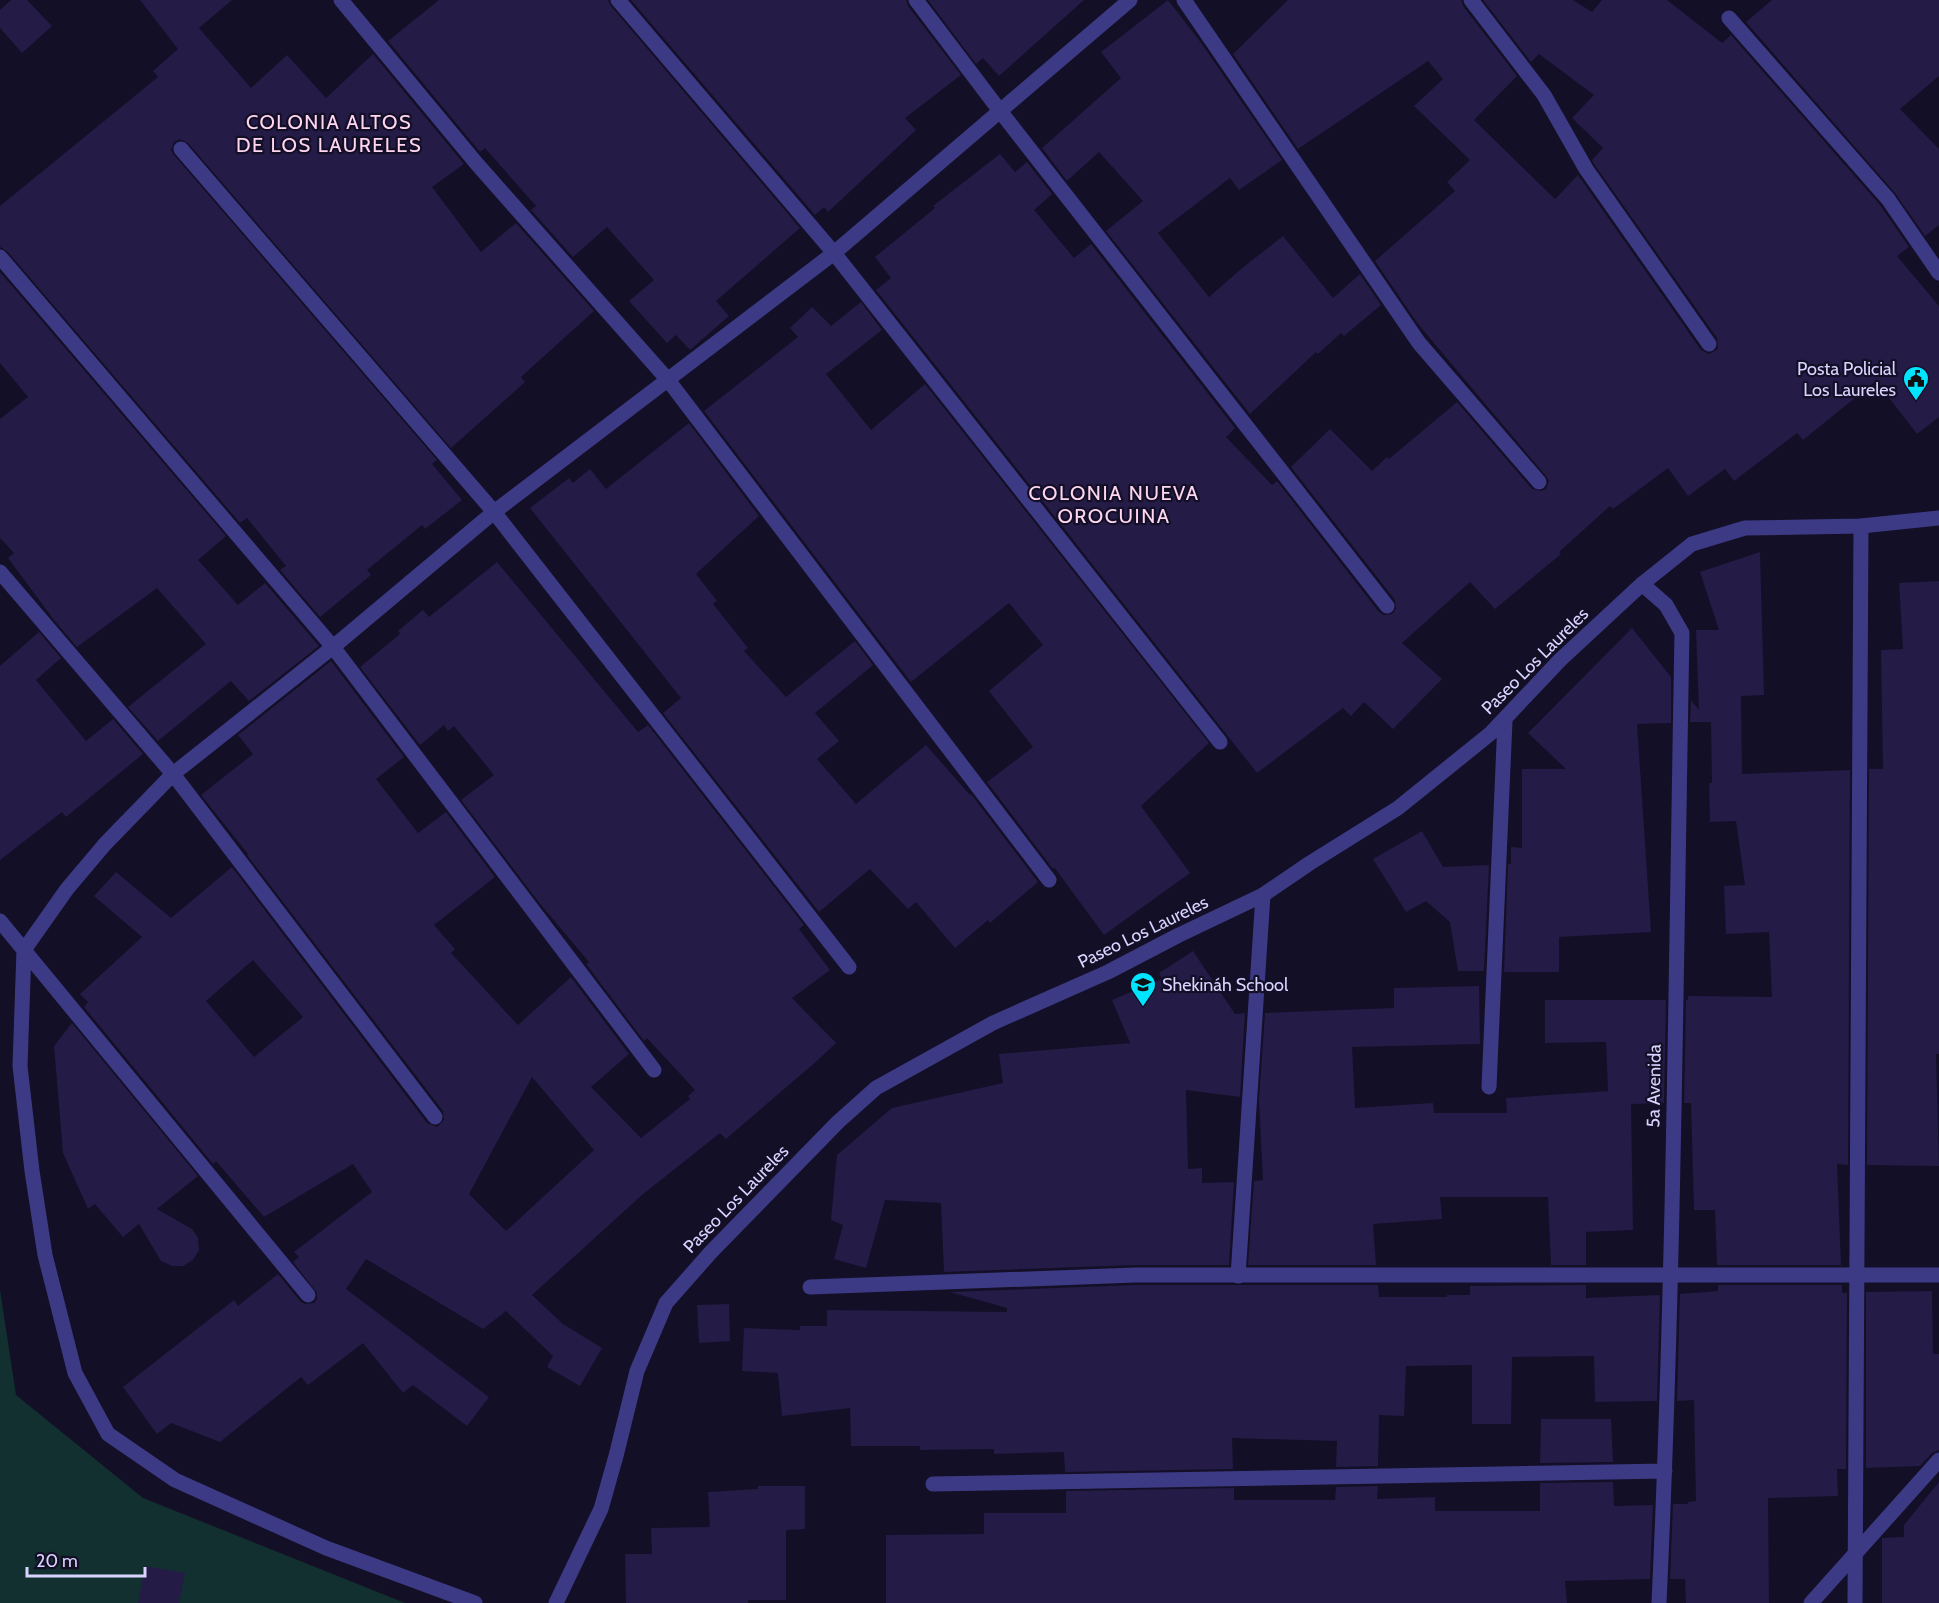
<svg xmlns="http://www.w3.org/2000/svg" width="1939" height="1603" font-family="Cabin,sans-serif">
  <style>
    .green { fill: #12302f }
    .building { fill: #241b47; fill-rule: evenodd }
    .lines { fill: none; stroke-linecap: round; stroke-linejoin: round }
    .service { stroke: #3d3a85; stroke-width: 15 }
    .minor { stroke: #3d3a85; stroke-width: 15 }
    .tertiary { stroke: #3d3a85; stroke-width: 15 }
    .labels { text-anchor: middle; dominant-baseline: central; stroke-width: 4.5; stroke-linejoin: round; paint-order: stroke }
    .poi-label { font-size: 18px; fill: #d9d4ff; stroke: #130f26; text-anchor: end }
    .street-label { font-size: 18px; fill: #d9d4ff; stroke: #130f26 }
    .neighbourhood-label { font-size: 20px; letter-spacing: 1.5px; fill: #ffd6f0; stroke: #130f26 }
  </style>
  <rect width="100%" height="100%" fill="#130f26"/>
  <path class="green" d="M 0,1290 L 16,1395 L 143,1498 L 405,1603 L 0,1603 Z"/>
  <path class="building" d="M 11,0 L 27,0 L 52,26 L 22,53 L 0,28 L 0,10 Z
    M 140,0 L 232,0 L 199,28 L 251,88 L 287,55 L 326,98 L 373,54 L 464,164 L 432,187 L 481,252 L 516,223 L 594,311 L 521,377 L 525,382 L 451,448 L 188,143 L 180,139 L 174,142 L 171,150 L 174,155 L 437,460 L 432,464 L 462,500 L 425,529 L 422,525 L 367,570 L 371,575 L 320,617 L 280,570 L 286,566 L 247,518 L 240,523 L 7,251 L 0,247 L 0,206 L 158,77 L 153,71 L 178,49 Z
    M 439,0 L 608,0 L 611,6 L 800,228 L 716,301 L 729,316 L 690,350 L 676,335 L 667,343 L 629,301 L 654,280 L 607,227 L 573,257 L 531,210 L 536,206 L 485,148 L 480,152 L 388,41 Z
    M 631,0 L 906,0 L 908,6 L 961,75 L 905,118 L 916,130 L 828,212 L 824,207 L 815,215 Z
    M 928,0 L 1084,0 L 999,76 L 983,58 L 976,64 Z
    M 1168,0 L 1199,40 L 1282,160 L 1239,190 L 1230,178 L 1158,233 L 1209,297 L 1241,269 L 1283,236 L 1333,298 L 1360,274 L 1381,305 L 1344,336 L 1341,333 L 1318,354 L 1316,352 L 1250,414 L 1106,231 L 1143,201 L 1099,152 L 1067,181 L 1042,148 L 1121,78 L 1101,52 Z
    M 1288,0 L 1461,0 L 1463,6 L 1517,76 L 1474,120 L 1555,199 L 1578,175 L 1701,350 L 1709,354 L 1718,349 L 1717,338 L 1594,164 L 1592,160 L 1603,148 L 1572,118 L 1594,95 L 1539,54 L 1531,62 L 1483,0 L 1573,0 L 1592,12 L 1602,0 L 1667,0 L 1722,43 L 1731,35 L 1880,205 L 1909,247 L 1897,256 L 1939,306 L 1939,417 L 1917,434 L 1876,381 L 1803,440 L 1797,433 L 1734,481 L 1725,469 L 1688,496 L 1668,468 L 1613,509 L 1610,506 L 1559,552 L 1561,554 L 1495,609 L 1470,582 L 1402,643 L 1442,679 L 1393,729 L 1364,702 L 1351,716 L 1343,708 L 1257,773 L 876,290 L 891,278 L 875,257 L 935,208 L 933,206 L 1000,154 L 1015,172 L 1027,162 L 1052,194 L 1034,210 L 1074,258 L 1091,244 L 1235,428 L 1226,437 L 1272,485 L 1277,481 L 1379,612 L 1384,615 L 1392,614 L 1396,609 L 1395,600 L 1291,467 L 1330,429 L 1372,471 L 1387,457 L 1389,459 L 1457,402 L 1532,489 L 1541,491 L 1546,489 L 1549,481 L 1546,476 L 1418,324 L 1375,261 L 1455,191 L 1447,182 L 1470,160 L 1414,106 L 1443,79 L 1428,61 L 1298,149 L 1233,54 Z
    M 1772,0 L 1939,0 L 1939,76 L 1900,109 L 1939,149 L 1939,225 L 1925,236 L 1895,193 L 1746,22 Z
    M 0,272 L 226,536 L 198,560 L 238,605 L 265,583 L 319,646 L 249,701 L 231,681 L 158,741 L 128,707 L 206,644 L 157,588 L 77,647 L 54,620 L 8,558 L 14,553 L 0,538 L 0,419 L 28,397 L 0,363 Z
    M 861,302 L 882,330 L 826,374 L 871,430 L 925,384 L 1209,743 L 1141,806 L 1190,873 L 1104,935 L 1054,867 L 1053,869 L 987,782 L 1033,747 L 989,691 L 1043,645 L 1009,603 L 911,682 L 704,411 L 798,337 L 790,328 L 812,307 L 831,326 Z
    M 689,423 L 759,516 L 696,574 L 717,601 L 713,604 L 748,648 L 744,651 L 786,697 L 855,641 L 873,665 L 815,713 L 839,741 L 817,759 L 856,804 L 926,745 L 970,795 L 971,794 L 1038,882 L 990,923 L 988,920 L 955,948 L 916,902 L 908,909 L 870,869 L 819,912 L 663,713 L 681,698 L 530,508 L 569,478 L 573,483 L 590,469 L 606,489 Z
    M 1760,552 L 1764,695 L 1741,696 L 1742,774 L 1850,770 L 1848,1165 L 1837,1164 L 1841,1265 L 1717,1265 L 1715,1210 L 1694,1210 L 1691,1103 L 1684,1103 L 1686,1000 L 1688,1000 L 1688,996 L 1772,997 L 1769,932 L 1726,934 L 1724,886 L 1745,885 L 1736,821 L 1710,822 L 1709,783 L 1712,783 L 1711,722 L 1690,722 L 1691,700 L 1699,710 L 1696,630 L 1719,630 L 1700,572 Z
    M 497,562 L 638,732 L 648,725 L 804,925 L 799,929 L 830,970 L 792,998 L 836,1043 L 818,1060 L 726,1139 L 720,1133 L 642,1195 L 532,1295 L 563,1324 L 602,1348 L 580,1386 L 547,1367 L 553,1356 L 506,1311 L 483,1329 L 366,1259 L 346,1289 L 489,1397 L 467,1426 L 413,1385 L 403,1393 L 363,1343 L 308,1385 L 301,1377 L 220,1442 L 171,1423 L 157,1434 L 123,1387 L 234,1300 L 238,1306 L 278,1274 L 301,1302 L 305,1304 L 314,1303 L 317,1299 L 317,1293 L 293,1262 L 299,1257 L 294,1252 L 372,1192 L 353,1164 L 264,1217 L 216,1161 L 213,1164 L 84,1007 L 88,1002 L 80,994 L 142,937 L 94,896 L 116,872 L 171,918 L 232,867 L 427,1123 L 437,1127 L 444,1120 L 443,1111 L 247,855 L 248,854 L 201,795 L 253,754 L 238,735 L 331,661 L 404,757 L 376,779 L 418,833 L 446,812 L 495,877 L 434,925 L 455,949 L 451,953 L 518,1025 L 571,977 L 629,1054 L 591,1087 L 641,1138 L 690,1099 L 688,1096 L 695,1090 L 647,1038 L 644,1041 L 586,964 L 589,962 L 541,905 L 461,800 L 494,775 L 454,726 L 448,731 L 444,725 L 420,745 L 360,667 L 400,634 L 398,631 L 423,610 L 429,617 ZM 253,960 L 303,1017 L 254,1057 L 206,1001 ZM 532,1077 L 594,1150 L 506,1231 L 469,1194 Z
    M 1939,581 L 1939,1054 L 1936,1054 L 1939,1166 L 1867,1165 L 1869,769 L 1883,769 L 1881,650 L 1903,649 L 1899,583 Z
    M 1632,628 L 1671,677 L 1671,723 L 1637,724 L 1651,932 L 1559,937 L 1559,972 L 1504,972 L 1508,864 L 1511,864 L 1511,847 L 1522,848 L 1522,769 L 1566,769 L 1528,733 Z
    M 39,632 L 61,658 L 36,680 L 86,741 L 113,719 L 143,754 L 66,817 L 62,812 L 0,860 L 0,666 Z
    M 1422,831 L 1443,867 L 1489,865 L 1484,971 L 1458,971 L 1450,922 L 1426,901 L 1406,912 L 1373,859 Z
    M 1193,951 L 1235,1014 L 1245,1013 L 1240,1097 L 1186,1090 L 1188,1169 L 1202,1168 L 1202,1183 L 1234,1182 L 1229,1265 L 1135,1265 L 944,1272 L 941,1203 L 885,1200 L 866,1268 L 834,1259 L 843,1225 L 831,1220 L 837,1155 L 892,1108 L 1003,1083 L 999,1054 L 1130,1043 L 1112,1000 L 1162,979 L 1159,973 Z
    M 1479,986 L 1480,1044 L 1352,1047 L 1355,1108 L 1433,1103 L 1434,1113 L 1507,1113 L 1506,1098 L 1608,1091 L 1606,1042 L 1545,1043 L 1545,1000 L 1666,1000 L 1664,1103 L 1631,1104 L 1633,1230 L 1586,1232 L 1586,1265 L 1551,1265 L 1548,1197 L 1440,1197 L 1442,1219 L 1373,1224 L 1376,1265 L 1248,1265 L 1254,1181 L 1263,1180 L 1259,1100 L 1265,1013 L 1394,1008 L 1394,988 Z
    M 72,1023 L 198,1176 L 157,1209 L 192,1229 L 198,1238 L 199,1250 L 193,1260 L 183,1266 L 172,1266 L 161,1261 L 139,1224 L 123,1237 L 95,1204 L 88,1209 L 63,1153 L 54,1046 Z
    M 1135,1285 L 1378,1285 L 1379,1297 L 1447,1297 L 1447,1295 L 1470,1295 L 1470,1286 L 1586,1285 L 1586,1298 L 1660,1295 L 1657,1401 L 1595,1402 L 1594,1356 L 1512,1357 L 1511,1424 L 1472,1424 L 1472,1365 L 1406,1366 L 1404,1416 L 1379,1415 L 1378,1466 L 1336,1467 L 1337,1441 L 1232,1438 L 1233,1469 L 1065,1472 L 1064,1452 L 994,1454 L 994,1449 L 920,1450 L 920,1446 L 851,1446 L 850,1408 L 782,1416 L 778,1373 L 742,1371 L 744,1328 L 800,1330 L 800,1326 L 827,1326 L 827,1310 L 1007,1312 L 1007,1308 L 950,1292 Z
    M 1718,1285 L 1842,1285 L 1842,1293 L 1847,1293 L 1846,1469 L 1837,1469 L 1838,1496 L 1768,1498 L 1769,1603 L 1686,1603 L 1685,1579 L 1670,1579 L 1673,1504 L 1688,1504 L 1688,1502 L 1696,1501 L 1694,1400 L 1677,1401 L 1680,1294 L 1718,1291 Z
    M 1932,1291 L 1933,1354 L 1939,1354 L 1939,1450 L 1932,1453 L 1920,1466 L 1866,1468 L 1866,1292 Z
    M 729,1304 L 730,1341 L 699,1343 L 697,1305 Z
    M 1541,1419 L 1611,1419 L 1613,1462 L 1540,1463 Z
    M 1613,1482 L 1614,1506 L 1653,1505 L 1650,1579 L 1565,1581 L 1567,1603 L 886,1603 L 886,1535 L 984,1534 L 984,1513 L 1066,1513 L 1066,1491 L 1234,1488 L 1234,1500 L 1335,1500 L 1336,1487 L 1378,1486 L 1377,1499 L 1435,1497 L 1435,1511 L 1540,1511 L 1540,1483 Z
    M 1939,1482 L 1939,1603 L 1882,1603 L 1882,1538 L 1904,1537 L 1904,1525 Z
    M 758,1486 L 805,1486 L 805,1529 L 786,1530 L 786,1600 L 748,1600 L 748,1603 L 626,1603 L 625,1554 L 652,1554 L 651,1528 L 710,1527 L 708,1492 L 758,1489 Z
    M 145,1566 L 185,1573 L 179,1603 L 138,1603 Z"/>
  <g class="lines">
    <path class="service" d="M 1489,1087 L 1505,721
      M 1238,1276 L 1263,895
      M 1811,1603 L 1939,1460"/>
    <path class="minor" d="M 341,0 L 477,164 L 668,380 L 1049,880
      M 618,0 L 834,253 L 1220,742
      M 916,0 L 1000,111 L 1387,606
      M 1184,0 L 1419,343 L 1539,482
      M 1471,0 L 1544,95 L 1586,169 L 1709,344
      M 1729,18 L 1888,199 L 1939,273
      M 181,149 L 494,512 L 849,967
      M 0,257 L 333,647 L 654,1070
      M 0,572 L 173,774 L 435,1117
      M 1642,584 L 1666,605 L 1682,633 C 1676,956 1674,1280 1659,1603
      M 0,921 L 308,1295
      M 810,1287 L 1135,1275 L 1939,1275
      M 933,1484 L 1665,1471
      M 475,1603 L 326,1548 L 175,1480 L 108,1434 L 75,1373 L 45,1255 L 32,1171 L 20,1066 L 24,950 L 67,889 L 105,844 L 173,774 L 333,647 L 494,512 L 834,253 L 1130,0
      M 1855,1603 L 1861,526"/>
    <path class="tertiary" d="M 556,1603 L 601,1509 L 616,1456 L 637,1371 L 666,1303 L 711,1252 L 838,1122 L 876,1088 L 993,1023 L 1108,972 L 1179,935 L 1263,895 L 1310,863 L 1398,808 L 1491,733 L 1560,660 L 1642,584 L 1692,544 L 1745,528 L 1861,526 L 1939,518"/>
  </g>
  <defs>
    <symbol id="civic-pin" viewBox="-11 -11 22 30"><path d="M0 17L-7.5 6A9.5 9.5 0 1 1 7.5 6Z" fill="#00e5ff" stroke="#130f26"/><path d="M-.6-6.5H3V-4.5H.6V-3L4-1V1h2V6H-6V1h2V-1L-.6-3ZM-1.2 2.5V6h2.4V2.5Z" fill="#111"/></symbol>
    <symbol id="school-pin" viewBox="-11 -11 22 30"><path d="M0 17L-7.5 6A9.5 9.5 0 1 1 7.5 6Z" fill="#00e5ff" stroke="#130f26"/><path d="M0-5L7-2L0 1L-7-2ZM-4 1L0 2.5L4 1V4Q0 6-4 4Z" fill="#111"/></symbol>
  </defs>
  <g fill-rule="evenodd">
    <use href="#civic-pin" x="1901" y="364" width="30" height="40"/>
    <use href="#school-pin" x="1128" y="970" width="30" height="40"/>
  </g>
  <g class="labels">
    <g class="poi-label">
      <text x="1896" y="369">Posta Policial<tspan x="1896" dy="21">Los Laureles</tspan></text>
      <text x="1162" y="985" text-anchor="start">Shekináh School</text>
    </g>
    <g class="street-label">
      <text transform="translate(1535 661) rotate(-45)">Paseo Los Laureles</text>
      <text transform="translate(1143 932) rotate(-26)">Paseo Los Laureles</text>
      <text transform="translate(1654 1086) rotate(-89)">5a Avenida</text>
      <text transform="translate(736 1199) rotate(-46)">Paseo Los Laureles</text>
    </g>
    <g class="neighbourhood-label">
      <text x="329" y="122">COLONIA ALTOS<tspan x="329" dy="23">DE LOS LAURELES</tspan></text>
      <text x="1114" y="493">COLONIA NUEVA<tspan x="1114" dy="23">OROCUINA</tspan></text>
    </g>
  </g>
  <path d="M27 1567v9h118v-9" fill="none" stroke="#d9d4ff" stroke-width="3"/>
  <text x="36" y="1567" font-size="18" fill="#d9d4ff" stroke="#130f26" stroke-width="4.5" paint-order="stroke">20 m</text>
</svg>
